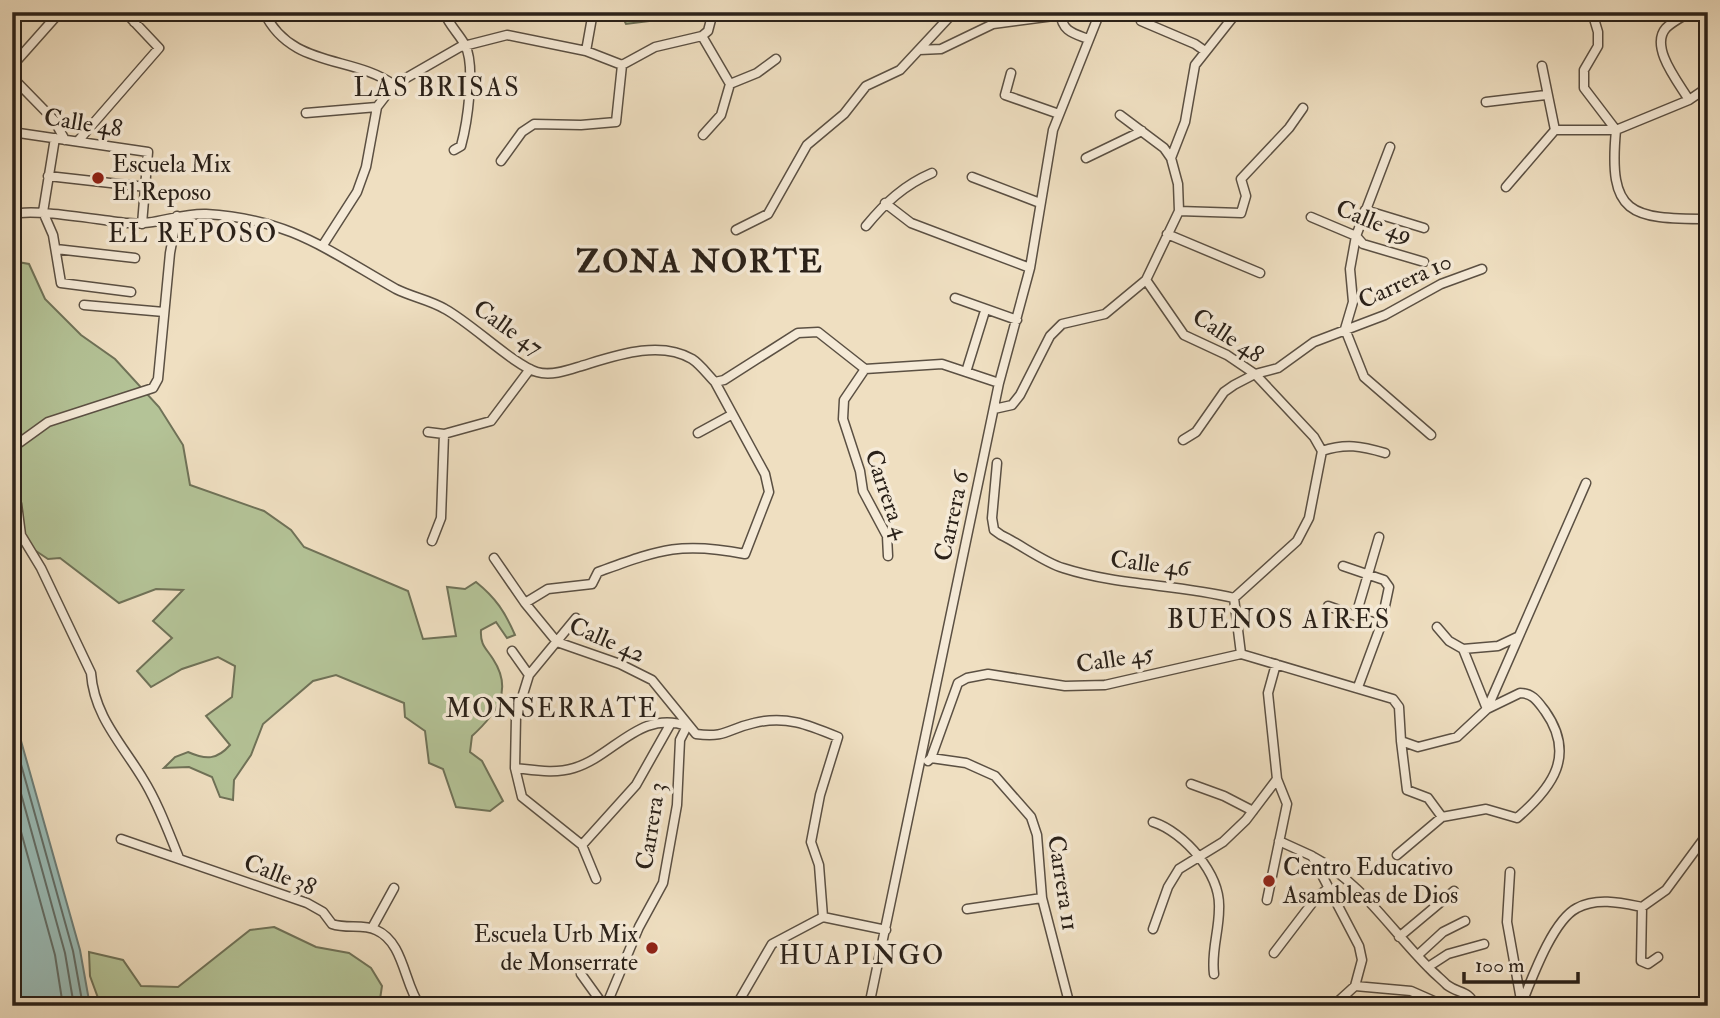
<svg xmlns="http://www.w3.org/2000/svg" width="1720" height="1018" font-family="'IM FELL Double Pica',serif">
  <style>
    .green { fill: #b4c397; stroke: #6f7258; stroke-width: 2 }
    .water { fill: #9abcb7; stroke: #6d7e78; stroke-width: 2 }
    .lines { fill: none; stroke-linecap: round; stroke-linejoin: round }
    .shore { stroke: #626e68; stroke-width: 2 }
    .street-casing { stroke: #5b5043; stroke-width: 11 }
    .street { stroke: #f5ead7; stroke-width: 8 }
    .poi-dot { fill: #8f2418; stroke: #f5ead7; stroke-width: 2.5 }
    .labels { text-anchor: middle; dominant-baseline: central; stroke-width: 7; stroke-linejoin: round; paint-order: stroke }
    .street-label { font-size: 24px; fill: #2a2119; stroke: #f5ead7 }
    .poi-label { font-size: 24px; fill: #2a2119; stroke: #f5ead7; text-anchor: start }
    .neighbourhood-label { font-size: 26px; letter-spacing: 2px; fill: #2a2119; stroke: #f5ead7 }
    .district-label { font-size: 32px; font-weight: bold; letter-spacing: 2px; fill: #2a2119; stroke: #f5ead7 }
  </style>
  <rect width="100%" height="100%" fill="#efdfc1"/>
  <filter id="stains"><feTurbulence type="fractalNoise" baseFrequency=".00286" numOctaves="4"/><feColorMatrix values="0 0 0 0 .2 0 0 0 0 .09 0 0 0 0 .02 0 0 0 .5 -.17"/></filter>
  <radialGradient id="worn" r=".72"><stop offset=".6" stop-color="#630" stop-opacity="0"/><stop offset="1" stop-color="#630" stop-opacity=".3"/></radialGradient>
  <path class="green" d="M 620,12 L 672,12 L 665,19 L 626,24 Z
    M 12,261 L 29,264 L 45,299 L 81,335 L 115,359 L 159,407 L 183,445 L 190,485 L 264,511 L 291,530 L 304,547 L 408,591 L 423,639 L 456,636 L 447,587 L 465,589 L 476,582 C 496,598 505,612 515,635 L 507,638 L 496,622 L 481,630 C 480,645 486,648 493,659 C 514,691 496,714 472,736 L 470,752 L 482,761 L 503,801 L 490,811 L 456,807 L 443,769 L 429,763 L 425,731 L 405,717 L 404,703 L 336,675 L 313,681 L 263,724 L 251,755 L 234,780 L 233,800 L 220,797 L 212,777 L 189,767 L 164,768 L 175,757 L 188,752 C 206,760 217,760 230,745 L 206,716 L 232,697 L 235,666 L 218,657 L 182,669 L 151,687 L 137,671 L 172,638 L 153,621 L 183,590 L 156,589 L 119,603 L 60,558 L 48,559 L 18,539 L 12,541 Z
    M 274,927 L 316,947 L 349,953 L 371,968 L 382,986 L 379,1006 L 101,1006 L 90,976 L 89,952 L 123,960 L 141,986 L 178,987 L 250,930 Z"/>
  <path class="water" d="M 12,709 L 80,950 L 90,1006 L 12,1006 Z"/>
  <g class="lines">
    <path class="shore" d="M 12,732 L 73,951 L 83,1006
      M 12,761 L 65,953 L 74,1006
      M 12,799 L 55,955 L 63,1006"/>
    <defs>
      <path id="street" d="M 264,12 C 291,69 353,55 394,85
        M 444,12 C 449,25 459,34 465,45 C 476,66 467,124 461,146 L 454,150
        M 1060,12 C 1062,31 1072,33 1088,39
        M 1592,12 L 1598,32 L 1598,46 L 1584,70 L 1584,88 L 1616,130 C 1608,215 1630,219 1708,219
        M 1141,21 L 1195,44 L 1205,51
        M 134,22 L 145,12
        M 702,36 L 730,84
        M 702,36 L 708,31 L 713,12
        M 919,50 L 941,49 L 993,24 L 1061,15
        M 586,51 L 593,12
        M 622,65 L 655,47 L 702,36
        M 12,66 L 60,12
        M 1542,66 L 1555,130
        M 1011,73 L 1005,95 L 1059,114
        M 12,77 L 54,120 L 65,140
        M 730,84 L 757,73 L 776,59
        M 1689,100 C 1679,83 1649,47 1666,28 C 1672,22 1682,17 1690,12
        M 1486,102 L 1546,95
        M 306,113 L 377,107
        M 12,132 L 148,152 L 142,224
        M 703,135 L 721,115 L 730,84
        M 55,138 L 43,212 L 53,235 L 61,283 L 131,292
        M 78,141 L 159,48 L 125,12
        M 1390,147 L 1356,236 L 1350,269 L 1353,302 L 1345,329 L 1364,377 L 1431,435
        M 1086,158 L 1142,131
        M 1171,158 L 1185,122 L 1195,65 L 1237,12
        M 501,161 L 522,132 L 534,124 L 581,125 L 616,122 L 622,65
        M 48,176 L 146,187
        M 972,177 L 1040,203
        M 1506,187 L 1555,130 L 1616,130 L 1689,100 L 1708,87
        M 885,203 L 911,223 L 1030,268
        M 1365,210 L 1424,228
        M 1179,211 L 1241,213 L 1246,196 L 1241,179 L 1289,128 L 1303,108
        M 12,215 C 30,207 103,221 128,223 C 154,226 179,213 206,214 C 290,219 327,250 396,289 C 412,297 430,300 445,309 C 471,323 515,366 537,372 C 550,376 566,371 578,367 C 612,357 658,339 692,359 C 700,364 708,375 715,382 L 724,380 L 798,333 L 818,332 L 865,369 L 942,364 L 999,383
        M 1311,217 L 1356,236 L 1363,244 L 1424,262
        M 866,226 C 885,203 904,185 932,173
        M 736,230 L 768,214 L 807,145 L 844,114 L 866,86 L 900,70 L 954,12
        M 1167,234 L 1260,273
        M 323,245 L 357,192 L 366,167 L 377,107 L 394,85 L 460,47 L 507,35 L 586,51 L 622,65
        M 56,249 L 135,258
        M 1146,280 L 1184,335 L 1227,355 L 1255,374 L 1314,437 L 1322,451 L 1309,518 L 1297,541 L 1234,598 L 1241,654
        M 955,298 L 1017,320
        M 84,305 L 164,312
        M 865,369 L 844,400 L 843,419 L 860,471 L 863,491 L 887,536 L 888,556
        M 966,372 L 984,314
        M 994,409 L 1012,405 L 1020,395 L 1050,336 L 1062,324 L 1105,314 L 1146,280 L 1179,211 L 1178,184 L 1171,158 L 1164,148 L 1120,115
        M 428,432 L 444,434 L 491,421 L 530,369
        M 698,433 L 731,415
        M 1183,440 L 1196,432 L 1224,392 L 1234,385 L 1255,374 L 1278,368 L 1314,342 L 1385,315 L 1441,284 L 1482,269
        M 12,448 L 48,422 L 153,388 L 158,379 L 170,253 L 177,216
        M 1322,451 C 1346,443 1361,446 1385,453
        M 997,463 L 992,518 L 994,530 L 1001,535 C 1020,544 1045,563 1063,568 C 1119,586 1177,584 1234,598
        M 12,498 L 17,504 L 21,535 L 41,568 L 91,673 C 94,716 122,744 143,779 C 158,803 168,831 179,858
        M 432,541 L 441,518 L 444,434
        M 494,558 L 525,603 L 557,642 L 620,664 L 652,680 L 696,734 C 727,738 727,729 754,723 C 786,715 809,725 838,737 L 820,795 L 811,842 L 819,865 L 823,917 L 772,944 L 736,1006
        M 1343,566 L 1384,580 L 1389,587 L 1381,625 L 1358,687
        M 525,603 L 548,589 L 592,584 L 598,572 C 659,550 680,541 745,554 L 769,492 L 765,474 L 715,382
        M 1328,606 L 1381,625
        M 1356,615 L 1379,537
        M 576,618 L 529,675 L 516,717 L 515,768 L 522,797 L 582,845 L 596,879
        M 1437,627 L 1449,641 L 1463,649 L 1487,709 L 1586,483
        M 1463,649 L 1498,646 L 1517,637
        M 512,651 L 529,675
        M 1401,741 L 1407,790 L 1428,798 L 1442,817
        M 931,758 L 958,683 L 967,678 L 988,674 L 1065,686 L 1105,685 L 1241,654 L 1393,699 L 1399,707 L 1401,741 L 1418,747 L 1457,737 L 1487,709 L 1520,693 C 1533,693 1538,702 1545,711 C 1576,755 1553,787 1517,818 L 1486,809 L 1442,817 L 1397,855
        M 928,761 L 931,758 L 966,763 L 995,776 L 1031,817 L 1037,835 L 1042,898 L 1070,1006
        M 515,768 C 534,770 555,774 574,768 C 614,756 640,709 687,726 L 680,740 L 677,805 L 663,883 L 639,927 L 606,1006
        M 1191,784 L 1224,796 L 1253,811
        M 1153,822 C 1184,832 1221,874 1219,909 C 1219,932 1211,951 1214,974
        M 121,839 L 307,903 L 323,912 L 332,924 C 346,929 363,924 376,930 C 404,942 404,984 420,1006
        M 1279,841 L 1312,856 L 1359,946 L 1362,960 L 1355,986
        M 582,845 L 636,785 L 671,723
        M 1312,856 C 1363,883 1391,931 1431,970 C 1436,975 1442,980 1447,985 C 1459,994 1469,990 1475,1006
        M 1510,872 L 1507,922 L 1521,1000
        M 1267,900 L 1287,804 L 1277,779 L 1268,693 L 1276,664
        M 1642,907 L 1641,961 L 1648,964 L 1658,957
        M 967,909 L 1042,898
        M 823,917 L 886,930
        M 372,928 L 394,888
        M 1153,929 L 1168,887 L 1179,869 L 1223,842 L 1246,820 L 1277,779
        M 1399,937 L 1454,891
        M 1274,953 L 1316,898 L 1327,889
        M 1418,955 L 1443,932 L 1465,921
        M 1428,967 L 1448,954 L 1484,944
        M 581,974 L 604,1006
        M 869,1006 L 999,383 L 1030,268 L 1053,130 L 1100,12
        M 1333,1006 L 1355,986 L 1411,991 L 1445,1006
        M 1507,1006 L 1522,1003 C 1532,978 1553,920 1577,908 C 1597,897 1622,903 1642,907 L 1666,890 L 1708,833"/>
    </defs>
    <use href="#street" class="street-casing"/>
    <use href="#street" class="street"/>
  </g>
  <g class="poi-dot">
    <circle cx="98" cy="178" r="7"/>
    <circle cx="1269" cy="881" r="7"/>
    <circle cx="652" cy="948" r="7"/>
  </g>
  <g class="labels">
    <g class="street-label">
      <text transform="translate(83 123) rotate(9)">Calle 48</text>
      <text transform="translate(1374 222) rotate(22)">Calle 49</text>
      <text transform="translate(1405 281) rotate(-25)">Carrera 10</text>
      <text transform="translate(508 328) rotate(35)">Calle 47</text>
      <text transform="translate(1228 336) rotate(33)">Calle 48</text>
      <text transform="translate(887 494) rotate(71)">Carrera 4</text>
      <text transform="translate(952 516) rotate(-78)">Carrera 6</text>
      <text transform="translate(1150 564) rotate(7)">Calle 46</text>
      <text transform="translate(607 640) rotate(23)">Calle 42</text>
      <text transform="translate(1115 659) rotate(-9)">Calle 45</text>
      <text transform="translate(651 826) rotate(-81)">Carrera 3</text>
      <text transform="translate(280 875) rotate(21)">Calle 38</text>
      <text transform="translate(1063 883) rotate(81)">Carrera 11</text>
    </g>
    <g class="poi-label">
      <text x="112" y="164">Escuela Mix<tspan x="112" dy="28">El Reposo</tspan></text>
      <text x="1283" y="867">Centro Educativo<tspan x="1283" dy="28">Asambleas de Dios</tspan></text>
      <text x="638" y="934" text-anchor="end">Escuela Urb Mix<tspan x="638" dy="28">de Monserrate</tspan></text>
    </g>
    <g class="neighbourhood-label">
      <text x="437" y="88">LAS BRISAS</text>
      <text x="193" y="234">EL REPOSO</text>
      <text x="1279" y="620">BUENOS AIRES</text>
      <text x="552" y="709">MONSERRATE</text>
      <text x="862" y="956">HUAPINGO</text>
    </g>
    <g class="district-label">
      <text x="700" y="262">ZONA NORTE</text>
    </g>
  </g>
  <rect width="1720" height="1018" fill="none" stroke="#efdfc1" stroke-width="42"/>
  <rect x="14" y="14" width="1692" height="990" fill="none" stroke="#2a2119" stroke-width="3.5"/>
  <rect x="21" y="21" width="1678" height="976" fill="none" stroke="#2a2119" stroke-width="2"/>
  <path d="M1464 972v10h114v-10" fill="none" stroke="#2a2119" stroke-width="3.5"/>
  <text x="1475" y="972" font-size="21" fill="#2a2119" stroke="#f5ead7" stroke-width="5" paint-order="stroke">100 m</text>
  <rect width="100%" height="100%" filter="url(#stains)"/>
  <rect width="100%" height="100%" fill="url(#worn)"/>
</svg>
